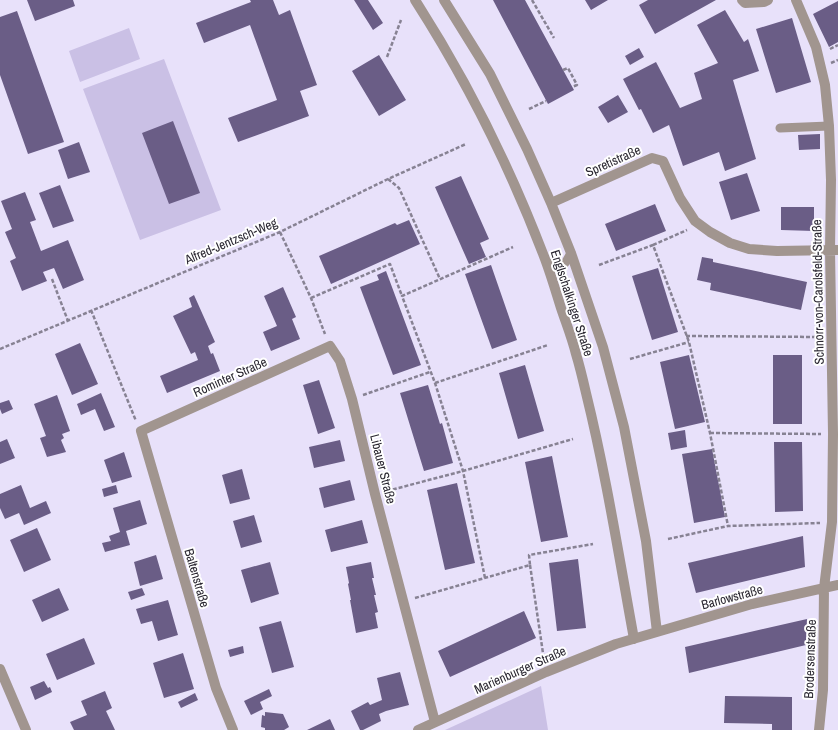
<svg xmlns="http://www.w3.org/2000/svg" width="838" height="730" font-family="'Archivo Narrow',sans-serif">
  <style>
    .green { fill: #cac0e5 }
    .building { fill: #6a5d86 }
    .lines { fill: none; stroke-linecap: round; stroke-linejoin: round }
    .path { stroke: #878293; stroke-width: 2.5; stroke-dasharray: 4 2; stroke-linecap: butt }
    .lane { stroke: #a1958f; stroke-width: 9 }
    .street { stroke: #a1958f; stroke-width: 10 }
    .labels { text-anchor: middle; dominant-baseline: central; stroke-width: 4; stroke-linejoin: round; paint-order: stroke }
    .street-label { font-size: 13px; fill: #2a2731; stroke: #fff }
  </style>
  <rect width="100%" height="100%" fill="#e8e1fa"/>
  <path class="green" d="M 129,28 L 140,59 L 80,82 L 69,51 Z
    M 164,59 L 221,210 L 140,240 L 83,89 Z
    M 541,686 L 548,730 L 445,730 Z"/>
  <path class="building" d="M 27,0 L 73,0 L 75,6 L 35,21 Z
    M 250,0 L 273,0 L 279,15 L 290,10 L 317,85 L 300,91 L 309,116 L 238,142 L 228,118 L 277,100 L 250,25 L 204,43 L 196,23 L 251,2 Z
    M 354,0 L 368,0 L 383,23 L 373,30 Z
    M 493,0 L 525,0 L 574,90 L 548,104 Z
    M 585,0 L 608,0 L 591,10 Z
    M 648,0 L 716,0 L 655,34 L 639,5 Z
    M 838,1 L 838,42 L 829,47 L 813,14 Z
    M 725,10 L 744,42 L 748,39 L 759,71 L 733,80 L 756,159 L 725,171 L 719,152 L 683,166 L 669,125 L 653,133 L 641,109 L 639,110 L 623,79 L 656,62 L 680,108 L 702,99 L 694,73 L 718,63 L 697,25 Z
    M 17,11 L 64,142 L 28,154 L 0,75 L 0,17 Z
    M 792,18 L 811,82 L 776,93 L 756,29 Z
    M 639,48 L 644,57 L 630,65 L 625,56 Z
    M 379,55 L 406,100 L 379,116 L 352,71 Z
    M 618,95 L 628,112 L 608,123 L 598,107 Z
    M 173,121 L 200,193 L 169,204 L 142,133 Z
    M 820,134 L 820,149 L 799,150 L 798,135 Z
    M 79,142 L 90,172 L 68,179 L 58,150 Z
    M 747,173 L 760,211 L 731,220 L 719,182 Z
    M 461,176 L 489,239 L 480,243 L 486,257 L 469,264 L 435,187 Z
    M 60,185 L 74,221 L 53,228 L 39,193 Z
    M 25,192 L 36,220 L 30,222 L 41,251 L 68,240 L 84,280 L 63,289 L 54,268 L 43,272 L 47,281 L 22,291 L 10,261 L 16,258 L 5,232 L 12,229 L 1,201 Z
    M 655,204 L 666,231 L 616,251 L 605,224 Z
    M 781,207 L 814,207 L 814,231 L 781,230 Z
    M 409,220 L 420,244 L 331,284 L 319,256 L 395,223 L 397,225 Z
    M 702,257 L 713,259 L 713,262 L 807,282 L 801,310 L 710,290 L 711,283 L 697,280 Z
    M 491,265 L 517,340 L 492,349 L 465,274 Z
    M 658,268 L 678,332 L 652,340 L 632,276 Z
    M 386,271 L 421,365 L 393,375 L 360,287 L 379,280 L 377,275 Z
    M 283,287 L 296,317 L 292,319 L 300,339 L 271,351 L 263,332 L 277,326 L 264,296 Z
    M 194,295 L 215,342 L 208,346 L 211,354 L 213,353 L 220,371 L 167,393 L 160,376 L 198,360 L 195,352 L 191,354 L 173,316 L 192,307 L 189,298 Z
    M 80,343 L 98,384 L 72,395 L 55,354 Z
    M 689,355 L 705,422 L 675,429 L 660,362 Z
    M 773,355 L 802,355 L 802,424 L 773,424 Z
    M 525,365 L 544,431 L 518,439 L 499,373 Z
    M 319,380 L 335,428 L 318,434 L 303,385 Z
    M 428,385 L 440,424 L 442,423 L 453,463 L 424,471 L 400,393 Z
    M 101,393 L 115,427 L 104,431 L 95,409 L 81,415 L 77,404 Z
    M 57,395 L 70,431 L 62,434 L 64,438 L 61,440 L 66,452 L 47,457 L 40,438 L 46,436 L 34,404 Z
    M 9,400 L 13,409 L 2,414 L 0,409 L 0,403 Z
    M 685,430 L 687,447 L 671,450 L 668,433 Z
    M 7,439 L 15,458 L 0,464 L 0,442 Z
    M 340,440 L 345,461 L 314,468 L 309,447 Z
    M 774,442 L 802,442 L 803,511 L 775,512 Z
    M 712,449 L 725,517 L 694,523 L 682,454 Z
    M 124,452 L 132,477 L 112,483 L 104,460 Z
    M 552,456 L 568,537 L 541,542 L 525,462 Z
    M 242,469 L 250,499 L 230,504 L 222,475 Z
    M 350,480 L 355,500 L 324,508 L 319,488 Z
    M 457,483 L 475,563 L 445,570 L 427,490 Z
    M 21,485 L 30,508 L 46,501 L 51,513 L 24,525 L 19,513 L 5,519 L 0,508 L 0,494 Z
    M 116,485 L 118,493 L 104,497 L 102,489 Z
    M 140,500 L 147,524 L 126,531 L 130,545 L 105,552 L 102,543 L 111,541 L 109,536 L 120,532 L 113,508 Z
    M 254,515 L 262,542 L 241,548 L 233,521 Z
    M 362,520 L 368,543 L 331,552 L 325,530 Z
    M 37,528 L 51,560 L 24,572 L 10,540 Z
    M 803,536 L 805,567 L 696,593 L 688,563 Z
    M 156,555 L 163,579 L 140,586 L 134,562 Z
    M 578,559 L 586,628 L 557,631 L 549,563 Z
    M 270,562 L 279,594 L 251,603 L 241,570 Z
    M 371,562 L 374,578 L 372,578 L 376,595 L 374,595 L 378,612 L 375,613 L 378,628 L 356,633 L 350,600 L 351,600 L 348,584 L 349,583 L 346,567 Z
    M 59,588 L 69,610 L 42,622 L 32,600 Z
    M 142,588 L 145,595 L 131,600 L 128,592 Z
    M 168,600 L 178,635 L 158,641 L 152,621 L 141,624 L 136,609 Z
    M 524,611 L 536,638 L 450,677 L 438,651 Z
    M 807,619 L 806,645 L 689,673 L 685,647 Z
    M 281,621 L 294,667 L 272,673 L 259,627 Z
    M 84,638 L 95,664 L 57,680 L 46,654 Z
    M 243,646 L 244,653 L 230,657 L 228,650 Z
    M 183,653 L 194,689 L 164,698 L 153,663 Z
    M 400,672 L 409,705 L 386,711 L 379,714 L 381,721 L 363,730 L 360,730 L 351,711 L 368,702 L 370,705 L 382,700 L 377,678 Z
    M 44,681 L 48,688 L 50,687 L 52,692 L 35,700 L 30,687 Z
    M 269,689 L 272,696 L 260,702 L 263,709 L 251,715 L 244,701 Z
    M 105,691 L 112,708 L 106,711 L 115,730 L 74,730 L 70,722 L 87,715 L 81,701 Z
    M 195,693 L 198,700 L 181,708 L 178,702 Z
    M 725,696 L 792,697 L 792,730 L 772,730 L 772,724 L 724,723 Z
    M 265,712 L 283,714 L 289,727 L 284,730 L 265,730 L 265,728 L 261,727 L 262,715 L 265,716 Z
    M 330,719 L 335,730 L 307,730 Z"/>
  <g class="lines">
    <path class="path" d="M 532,0 L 554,38
      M 830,49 L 838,45
      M 387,57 L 401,20
      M 831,63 L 838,60
      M 563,70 L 568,68 L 577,85 L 572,87
      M 529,109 L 546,101
      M 388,179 L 399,188 L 440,279
      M 280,232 L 311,298 L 325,334
      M 653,245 L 687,230
      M 599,265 L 653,245 L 689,342 L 710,433 L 728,526
      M 52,279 L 68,321
      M 311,298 L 390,264 L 402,296
      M 91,310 L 136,421
      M 686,336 L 820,337
      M 0,349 L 280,232 L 388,179 L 466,144
      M 630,359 L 689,342
      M 435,383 L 548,345
      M 363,395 L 430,372
      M 710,433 L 821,434
      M 387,491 L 463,471 L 573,439
      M 668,539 L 728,526 L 820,523
      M 530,565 L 544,660
      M 485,578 L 463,471 L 435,383 L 402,296 L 513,247
      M 415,598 L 530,565 L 529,555 L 593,544"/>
    <path class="lane" d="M 780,128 L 829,126
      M 546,261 C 548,263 552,266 554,267 C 564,269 567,260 571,253"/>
    <path class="street" d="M 415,0 C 467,81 511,169 545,259 C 551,275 556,292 561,308 C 566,323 572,338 576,354 C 580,367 583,380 586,393 C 606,474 619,557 634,639
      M 444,0 L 490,74 L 527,149 L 551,203 L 571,253 L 603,347 L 624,427 L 646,541 L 657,632
      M 742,0 L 745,3 L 764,2 L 768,0
      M 796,0 L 816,47 L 825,85 L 829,126 L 831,180 L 830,250 L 833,434 L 832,522 L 824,588 L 823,690 L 819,730
      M 551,203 L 652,158 L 663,161 L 680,198 L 695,221 L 710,232 L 730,243 L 749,249 L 777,251 L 838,250
      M 0,669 L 26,730
      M 233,730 L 216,688 L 141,431 L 330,346 L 340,361 L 352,399 L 375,494 L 435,722
      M 418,730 L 546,672 L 616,644 L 752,604 L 838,585"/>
  </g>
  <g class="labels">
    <g class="street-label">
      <text transform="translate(613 161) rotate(-24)">Spretistraße</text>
      <text transform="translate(231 241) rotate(-23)">Alfred-Jentzsch-Weg</text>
      <text transform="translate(818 292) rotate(-91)">Schnorr-von-Carolsfeld-Straße</text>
      <text transform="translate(572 303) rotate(72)">Englschalkinger Straße</text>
      <text transform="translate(230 377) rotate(-24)">Rominter Straße</text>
      <text transform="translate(383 469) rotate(76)">Libauer Straße</text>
      <text transform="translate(197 578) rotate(74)">Baltenstraße</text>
      <text transform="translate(732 597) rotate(-15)">Barlowstraße</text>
      <text transform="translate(810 659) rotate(-88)">Brodersenstraße</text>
      <text transform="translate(520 670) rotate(-24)">Marienburger Straße</text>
    </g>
  </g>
</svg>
